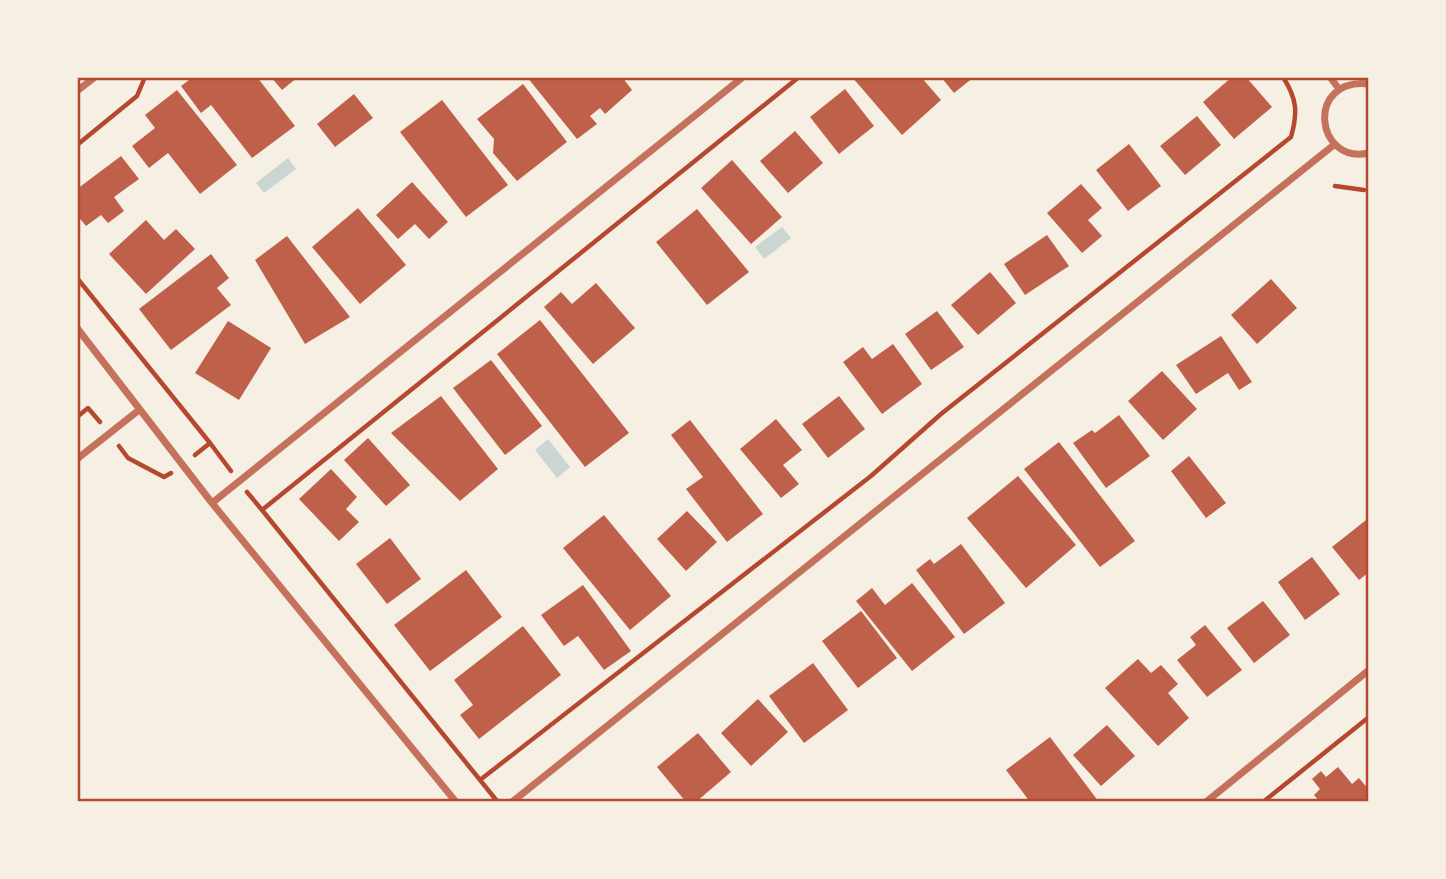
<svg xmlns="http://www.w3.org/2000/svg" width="1446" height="879" font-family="'Public Sans',sans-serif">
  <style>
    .water { fill: #c9d6d2 }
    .building { fill: #bf614a }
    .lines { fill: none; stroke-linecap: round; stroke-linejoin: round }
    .path { stroke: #b5482f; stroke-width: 4.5 }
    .minor { stroke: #c5725c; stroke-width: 7 }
    .neatline { fill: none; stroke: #b5482f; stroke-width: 2.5 }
  </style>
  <rect width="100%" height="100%" fill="#f6efe4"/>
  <path class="water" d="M 288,158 L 296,169 L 264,193 L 256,183 Z
    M 782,227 L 791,238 L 764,259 L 755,247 Z
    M 548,439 L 570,467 L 557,478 L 535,450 Z"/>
  <path class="building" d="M 193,77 L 257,77 L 295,126 L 252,158 L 211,105 L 201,113 L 181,86 Z
    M 271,77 L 298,77 L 282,90 Z
    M 527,77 L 622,77 L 632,90 L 605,114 L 600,108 L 590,116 L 597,124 L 577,139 Z
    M 852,77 L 921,77 L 941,100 L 902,135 Z
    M 941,77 L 974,77 L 954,93 Z
    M 1232,77 L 1246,77 L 1272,107 L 1234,139 L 1203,102 Z
    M 523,84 L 567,142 L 517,181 L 493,153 L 494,139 L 477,119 Z
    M 845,89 L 874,126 L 839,154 L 810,117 Z
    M 177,90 L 237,165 L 200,194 L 168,153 L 149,168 L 132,146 L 155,128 L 145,115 Z
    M 354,94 L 373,118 L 335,147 L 317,124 Z
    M 442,100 L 508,185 L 466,217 L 400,132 Z
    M 1197,116 L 1221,145 L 1185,175 L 1160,146 Z
    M 795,131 L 823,163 L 788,193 L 760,161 Z
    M 1129,144 L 1161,186 L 1128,211 L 1096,170 Z
    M 121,156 L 139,179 L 114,197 L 124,211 L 108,223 L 101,215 L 86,226 L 77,215 L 77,189 Z
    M 732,160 L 782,217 L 751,244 L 701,188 Z
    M 412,182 L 448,222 L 429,239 L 415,224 L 398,239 L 376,215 Z
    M 1081,184 L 1102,208 L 1088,220 L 1102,236 L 1082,253 L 1047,213 Z
    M 358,208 L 406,265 L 360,304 L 312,247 Z
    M 697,209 L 749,272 L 707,305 L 656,242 Z
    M 146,220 L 164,240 L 176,229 L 195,249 L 146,294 L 109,254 Z
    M 1047,235 L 1069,266 L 1025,295 L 1004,264 Z
    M 287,236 L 350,317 L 305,344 L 255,260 Z
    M 211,254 L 229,278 L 217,288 L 231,305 L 171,350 L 139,309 Z
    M 990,272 L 1016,303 L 978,335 L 951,305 Z
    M 1271,279 L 1297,308 L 1257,344 L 1231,315 Z
    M 596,283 L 635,328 L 593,364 L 544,307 L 561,292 L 572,304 Z
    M 937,311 L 964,347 L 931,370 L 905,334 Z
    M 540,320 L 629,433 L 585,467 L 497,354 Z
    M 228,321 L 271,348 L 239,400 L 195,373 Z
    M 1221,336 L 1252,382 L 1239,390 L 1228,373 L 1196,394 L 1176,365 Z
    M 893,344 L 922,384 L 882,414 L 843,362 L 863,347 L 872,359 Z
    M 491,360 L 542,426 L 505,455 L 453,388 Z
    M 1162,371 L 1197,409 L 1163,440 L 1128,401 Z
    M 441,396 L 498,469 L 460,501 L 391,433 Z
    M 839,396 L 865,429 L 828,458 L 802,424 Z
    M 1119,415 L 1150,456 L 1106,488 L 1073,443 L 1092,430 L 1095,433 Z
    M 776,419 L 802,450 L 783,465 L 799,484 L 781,498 L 740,449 Z
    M 690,420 L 763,514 L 727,542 L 686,489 L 703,477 L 671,435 Z
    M 368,438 L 410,485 L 386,506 L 344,460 Z
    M 1059,442 L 1135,541 L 1100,567 L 1024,469 Z
    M 1189,456 L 1226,503 L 1206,518 L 1171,471 Z
    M 331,469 L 357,497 L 346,509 L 359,522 L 339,541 L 299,499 Z
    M 1018,476 L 1076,545 L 1026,588 L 967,518 Z
    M 687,511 L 717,542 L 686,571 L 657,539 Z
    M 604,515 L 671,596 L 630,630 L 563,548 Z
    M 1366,520 L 1369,524 L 1369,572 L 1359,580 L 1332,547 Z
    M 390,538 L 421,579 L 387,604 L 356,564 Z
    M 961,544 L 1005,603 L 964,634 L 916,570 L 930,559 L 934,564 Z
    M 1312,557 L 1340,594 L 1305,620 L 1278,582 Z
    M 466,570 L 502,617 L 430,671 L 394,625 Z
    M 912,583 L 955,637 L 912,671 L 856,601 L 872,588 L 885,605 Z
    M 583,585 L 631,651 L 604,670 L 578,636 L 564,646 L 541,615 Z
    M 1263,601 L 1290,635 L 1254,663 L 1227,628 Z
    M 861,611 L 897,658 L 858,688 L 822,641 Z
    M 1205,625 L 1242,670 L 1207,697 L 1177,660 L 1196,645 L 1190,637 Z
    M 523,626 L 561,675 L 479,739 L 460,715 L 473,705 L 454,680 Z
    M 1138,659 L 1151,673 L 1161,665 L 1178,684 L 1168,693 L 1189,718 L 1158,746 L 1105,688 Z
    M 813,663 L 848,710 L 804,743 L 769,696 Z
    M 758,699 L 788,732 L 751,766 L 721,733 Z
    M 1107,725 L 1135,756 L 1101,786 L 1073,755 Z
    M 698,733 L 731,772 L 696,802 L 686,802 L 657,767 Z
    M 1050,737 L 1099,802 L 1030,802 L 1006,770 Z
    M 1338,767 L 1352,784 L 1359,778 L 1369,790 L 1369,802 L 1320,802 L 1314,795 L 1320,789 L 1312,779 L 1321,771 L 1326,777 Z"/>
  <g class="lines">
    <path class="path" d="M 77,145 L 137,96 L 145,77
      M 1335,186 L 1364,190
      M 77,278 L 210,443
      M 77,417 L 88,408 L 100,422
      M 119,446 L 128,458 L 164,477 L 171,473
      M 195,455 L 210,443 L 231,471
      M 247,492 L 262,510 L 799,77
      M 262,510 L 497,801
      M 480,780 L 871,476 L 941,414 L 1291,137 C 1298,112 1297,99 1283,77
      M 1263,802 L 1369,717"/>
    <path class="minor" d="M 1330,77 L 1339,89
      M 1369,84 C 1305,77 1315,165 1369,153
      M 77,91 L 95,77
      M 77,328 L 212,503 L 456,802
      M 77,459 L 139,410
      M 212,503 L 743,77
      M 512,802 L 1335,144
      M 1206,802 L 1369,670"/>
  </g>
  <rect width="1446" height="879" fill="none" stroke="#f6efe4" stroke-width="158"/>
  <rect x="79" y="79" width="1288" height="721" class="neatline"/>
</svg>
